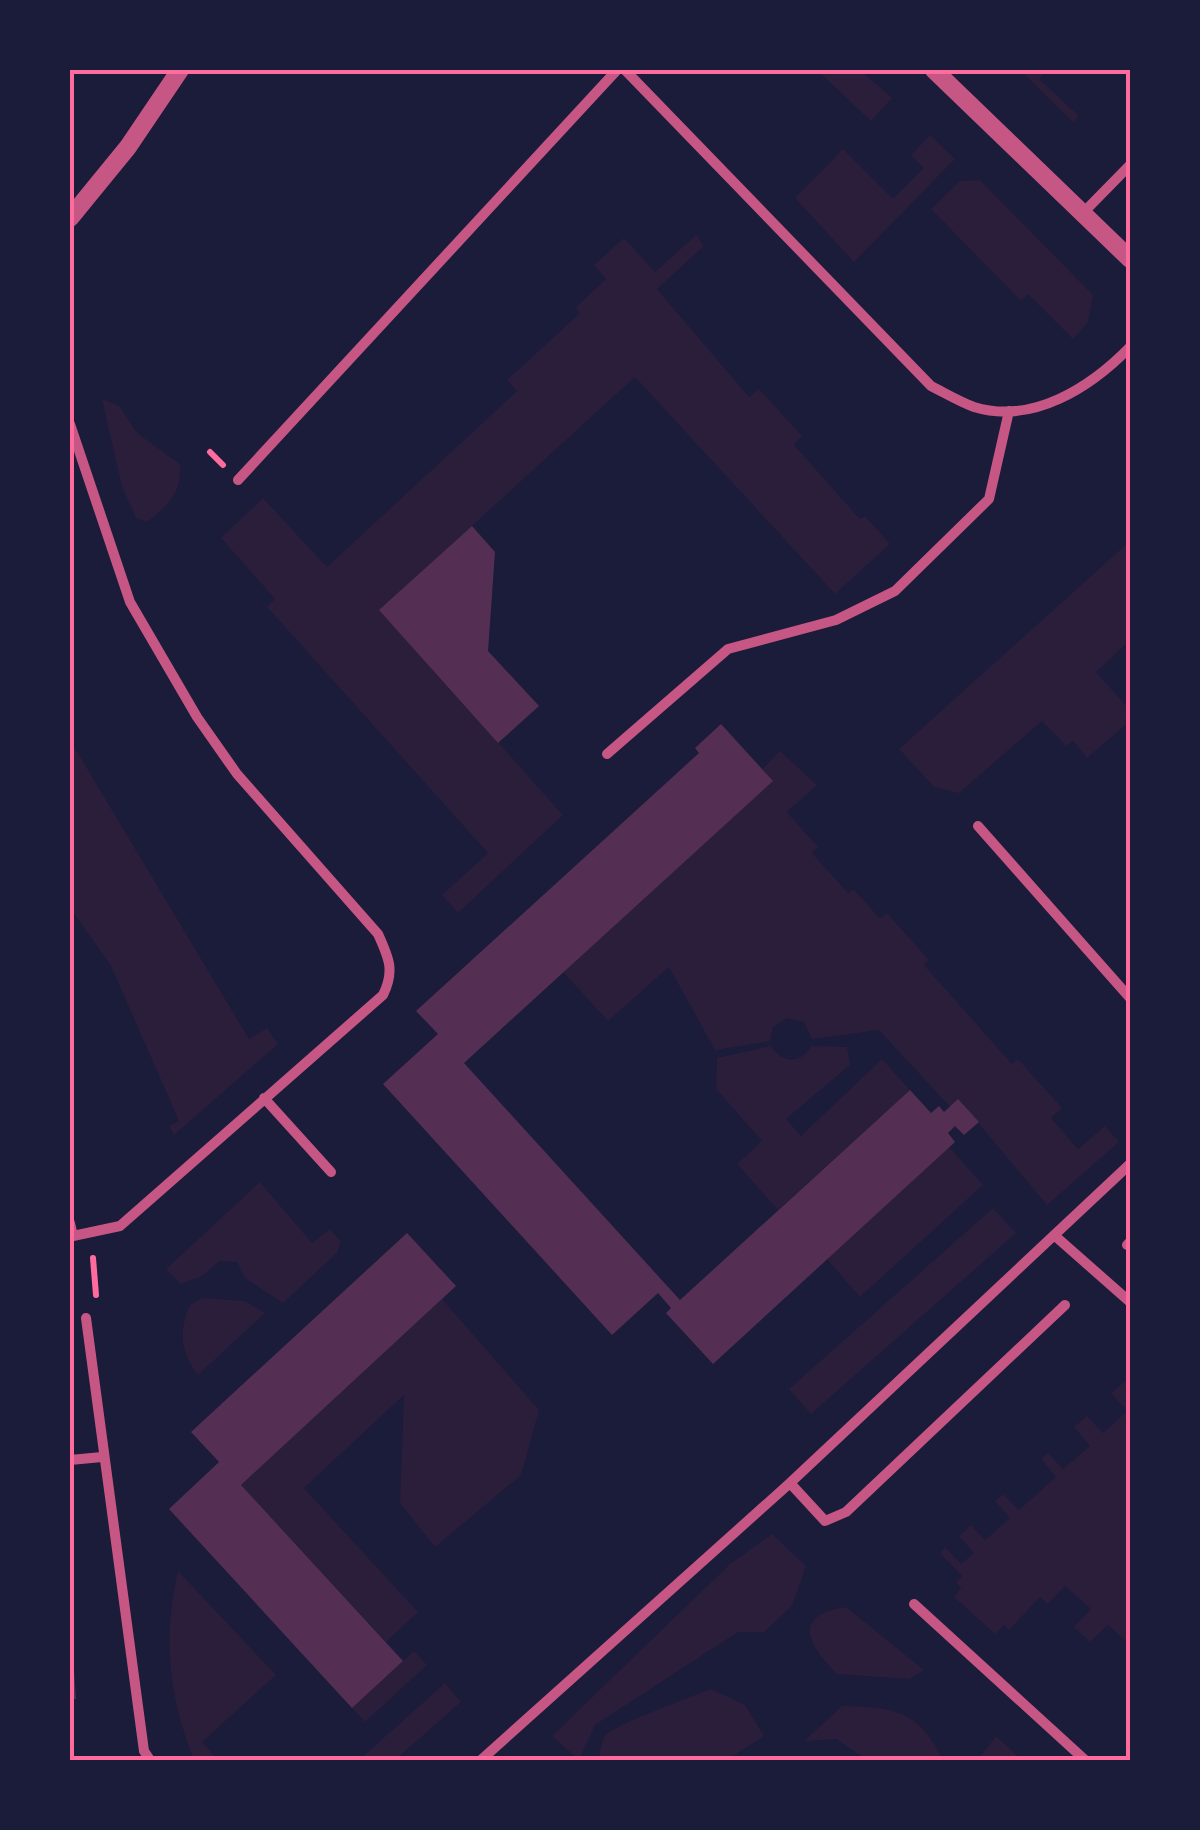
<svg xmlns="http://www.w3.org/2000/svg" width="1200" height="1830" font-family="'Crimson Pro',serif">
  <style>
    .green { fill: #2a1e3b }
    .building { fill: #542f53 }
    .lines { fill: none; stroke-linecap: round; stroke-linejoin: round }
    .path { stroke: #ff6b9d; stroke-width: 6 }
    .minor { stroke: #c65784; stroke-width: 10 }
    .tertiary { stroke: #c65784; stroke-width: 18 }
    .neatline { fill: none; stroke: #ff6b9d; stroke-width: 4 }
  </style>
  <rect width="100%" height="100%" fill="#1b1b3a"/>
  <path class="green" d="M 817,70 L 860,70 L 892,98 L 871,121 Z
    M 1020,70 L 1047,70 L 1039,79 L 1079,116 L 1073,122 Z
    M 930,135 L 955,159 L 854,262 L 795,198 L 843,149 L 893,199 L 924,168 L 911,155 Z
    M 980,180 L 1093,295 L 1088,322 L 1073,339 L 1028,294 L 1021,301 L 931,209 L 960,181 Z
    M 696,235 L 704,246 L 657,289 L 749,397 L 759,389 L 802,436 L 794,445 L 860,519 L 865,516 L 890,544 L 835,594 L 635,377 L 380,610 L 563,815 L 458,913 L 442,895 L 488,853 L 267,607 L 275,599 L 221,538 L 263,498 L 327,567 L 517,391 L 507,380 L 580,313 L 576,307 L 606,279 L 594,265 L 624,238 L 655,272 Z
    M 102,399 L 119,406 L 137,433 L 180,464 C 182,492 169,505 147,522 L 136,518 L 122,487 Z
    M 1130,541 L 1130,640 L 1096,672 L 1130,710 L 1130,721 L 1087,758 L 1073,741 L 1066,746 L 1042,721 L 959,793 L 934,787 L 899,749 Z
    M 70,740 L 249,1039 L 267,1028 L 278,1044 L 174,1135 L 169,1126 L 179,1121 L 111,966 L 70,908 Z
    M 780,751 L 817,785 L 787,812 L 818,847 L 812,853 L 848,893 L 853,889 L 880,918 L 887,913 L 929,960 L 924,965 L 1012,1064 L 1018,1059 L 1062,1108 L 1051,1118 L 1078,1149 L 1105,1126 L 1119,1142 L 1047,1205 L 959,1100 L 950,1107 L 879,1030 L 812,1039 L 804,1022 L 787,1018 L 773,1027 L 770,1041 L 715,1050 L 669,967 L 608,1021 L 563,972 Z
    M 771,1046 C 783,1064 801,1064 811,1046 L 847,1047 L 850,1065 L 786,1119 L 801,1136 L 882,1059 L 910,1090 L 778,1210 L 737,1164 L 762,1141 L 716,1089 L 717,1058 Z
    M 949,1147 L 983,1185 L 860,1297 L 827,1259 Z
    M 260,1182 L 312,1243 L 330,1229 L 341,1242 L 337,1253 L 283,1303 L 245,1278 L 237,1262 L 220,1261 L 202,1276 L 181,1284 L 166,1269 Z
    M 993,1208 L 1016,1233 L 811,1414 L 789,1389 Z
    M 202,1298 L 245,1301 L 265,1313 L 198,1375 C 181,1353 178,1331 190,1305 Z
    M 442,1299 L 539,1410 L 521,1475 L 435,1547 L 400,1503 L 404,1395 L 304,1488 L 418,1612 L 386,1642 L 241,1485 Z
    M 1128,1379 L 1130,1645 L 1108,1625 L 1090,1642 L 1074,1627 L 1091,1609 L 1065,1586 L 1048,1604 L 1040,1597 L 1009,1630 L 1004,1625 L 995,1634 L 954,1597 L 961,1588 L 956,1582 L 962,1576 L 940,1553 L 945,1547 L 961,1564 L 974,1553 L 959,1536 L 971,1525 L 985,1540 L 1010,1518 L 995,1501 L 1003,1494 L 1019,1510 L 1056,1477 L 1041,1459 L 1048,1453 L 1063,1469 L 1090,1446 L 1074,1427 L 1087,1416 L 1103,1433 L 1127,1411 L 1111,1393 Z
    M 772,1534 L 806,1566 L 792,1606 L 764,1632 L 738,1632 L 595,1725 L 579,1760 L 552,1736 L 730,1564 Z
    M 178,1571 L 276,1675 L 202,1742 L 218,1760 L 196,1760 L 192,1755 C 168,1692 163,1637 178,1571 Z
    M 846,1607 L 924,1670 L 909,1679 L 837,1674 C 808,1645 791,1615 846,1607 Z
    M 414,1651 L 427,1665 L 365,1722 L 352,1708 Z
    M 445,1683 L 461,1702 L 395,1760 L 359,1760 Z
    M 711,1689 L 745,1705 L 764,1736 L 727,1760 L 598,1760 C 600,1753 601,1742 605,1736 C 611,1726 693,1696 711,1689 Z
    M 842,1706 C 893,1707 919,1710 943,1760 L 867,1760 L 836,1739 L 804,1741 Z
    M 996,1736 L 1022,1760 L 978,1760 Z"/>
  <path class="building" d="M 472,526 L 495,552 L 488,651 L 539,706 L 498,743 L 379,610 Z
    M 721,724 L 773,781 L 464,1063 L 680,1300 L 910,1090 L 931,1113 L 939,1106 L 944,1112 L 958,1099 L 979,1122 L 964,1135 L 955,1126 L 948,1133 L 955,1142 L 713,1364 L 666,1313 L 671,1308 L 658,1293 L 612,1335 L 383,1084 L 438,1034 L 416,1011 L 699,753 L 695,748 Z
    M 407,1233 L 456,1286 L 241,1485 L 403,1661 L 352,1708 L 169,1509 L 219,1462 L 191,1432 Z
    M 74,1670 L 76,1699 L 70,1699 L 70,1671 Z"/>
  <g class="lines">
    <path class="path" d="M 210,452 L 223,465
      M 93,1258 L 96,1295"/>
    <path class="minor" d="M 625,70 L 931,386 C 945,393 960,402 974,407 C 1033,425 1091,387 1130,347
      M 1082,214 L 1130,165
      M 70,424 L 130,602 L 197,717 L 237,774 L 378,934 C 389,958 395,971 383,995 L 120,1226 L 73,1236 L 70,1223
      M 238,480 L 617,70
      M 607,754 L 728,649 L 836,620 L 895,591 L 989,499 L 1009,411
      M 978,826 L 1130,998
      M 264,1098 L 331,1172
      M 1054,1235 L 1130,1302
      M 1127,1245 L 1130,1242
      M 86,1318 L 144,1751 L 150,1760
      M 70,1460 L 102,1457
      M 790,1483 L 825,1521 L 846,1512 L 1065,1305
      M 914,1604 L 1085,1760
      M 481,1760 L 790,1483 L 1130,1164"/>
    <path class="tertiary" d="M 934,70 L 1130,259
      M 70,218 L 128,147 L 180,70"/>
  </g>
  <rect width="1200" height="1830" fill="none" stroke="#1b1b3a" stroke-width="145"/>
  <rect x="72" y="72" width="1056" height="1686" class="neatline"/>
</svg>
